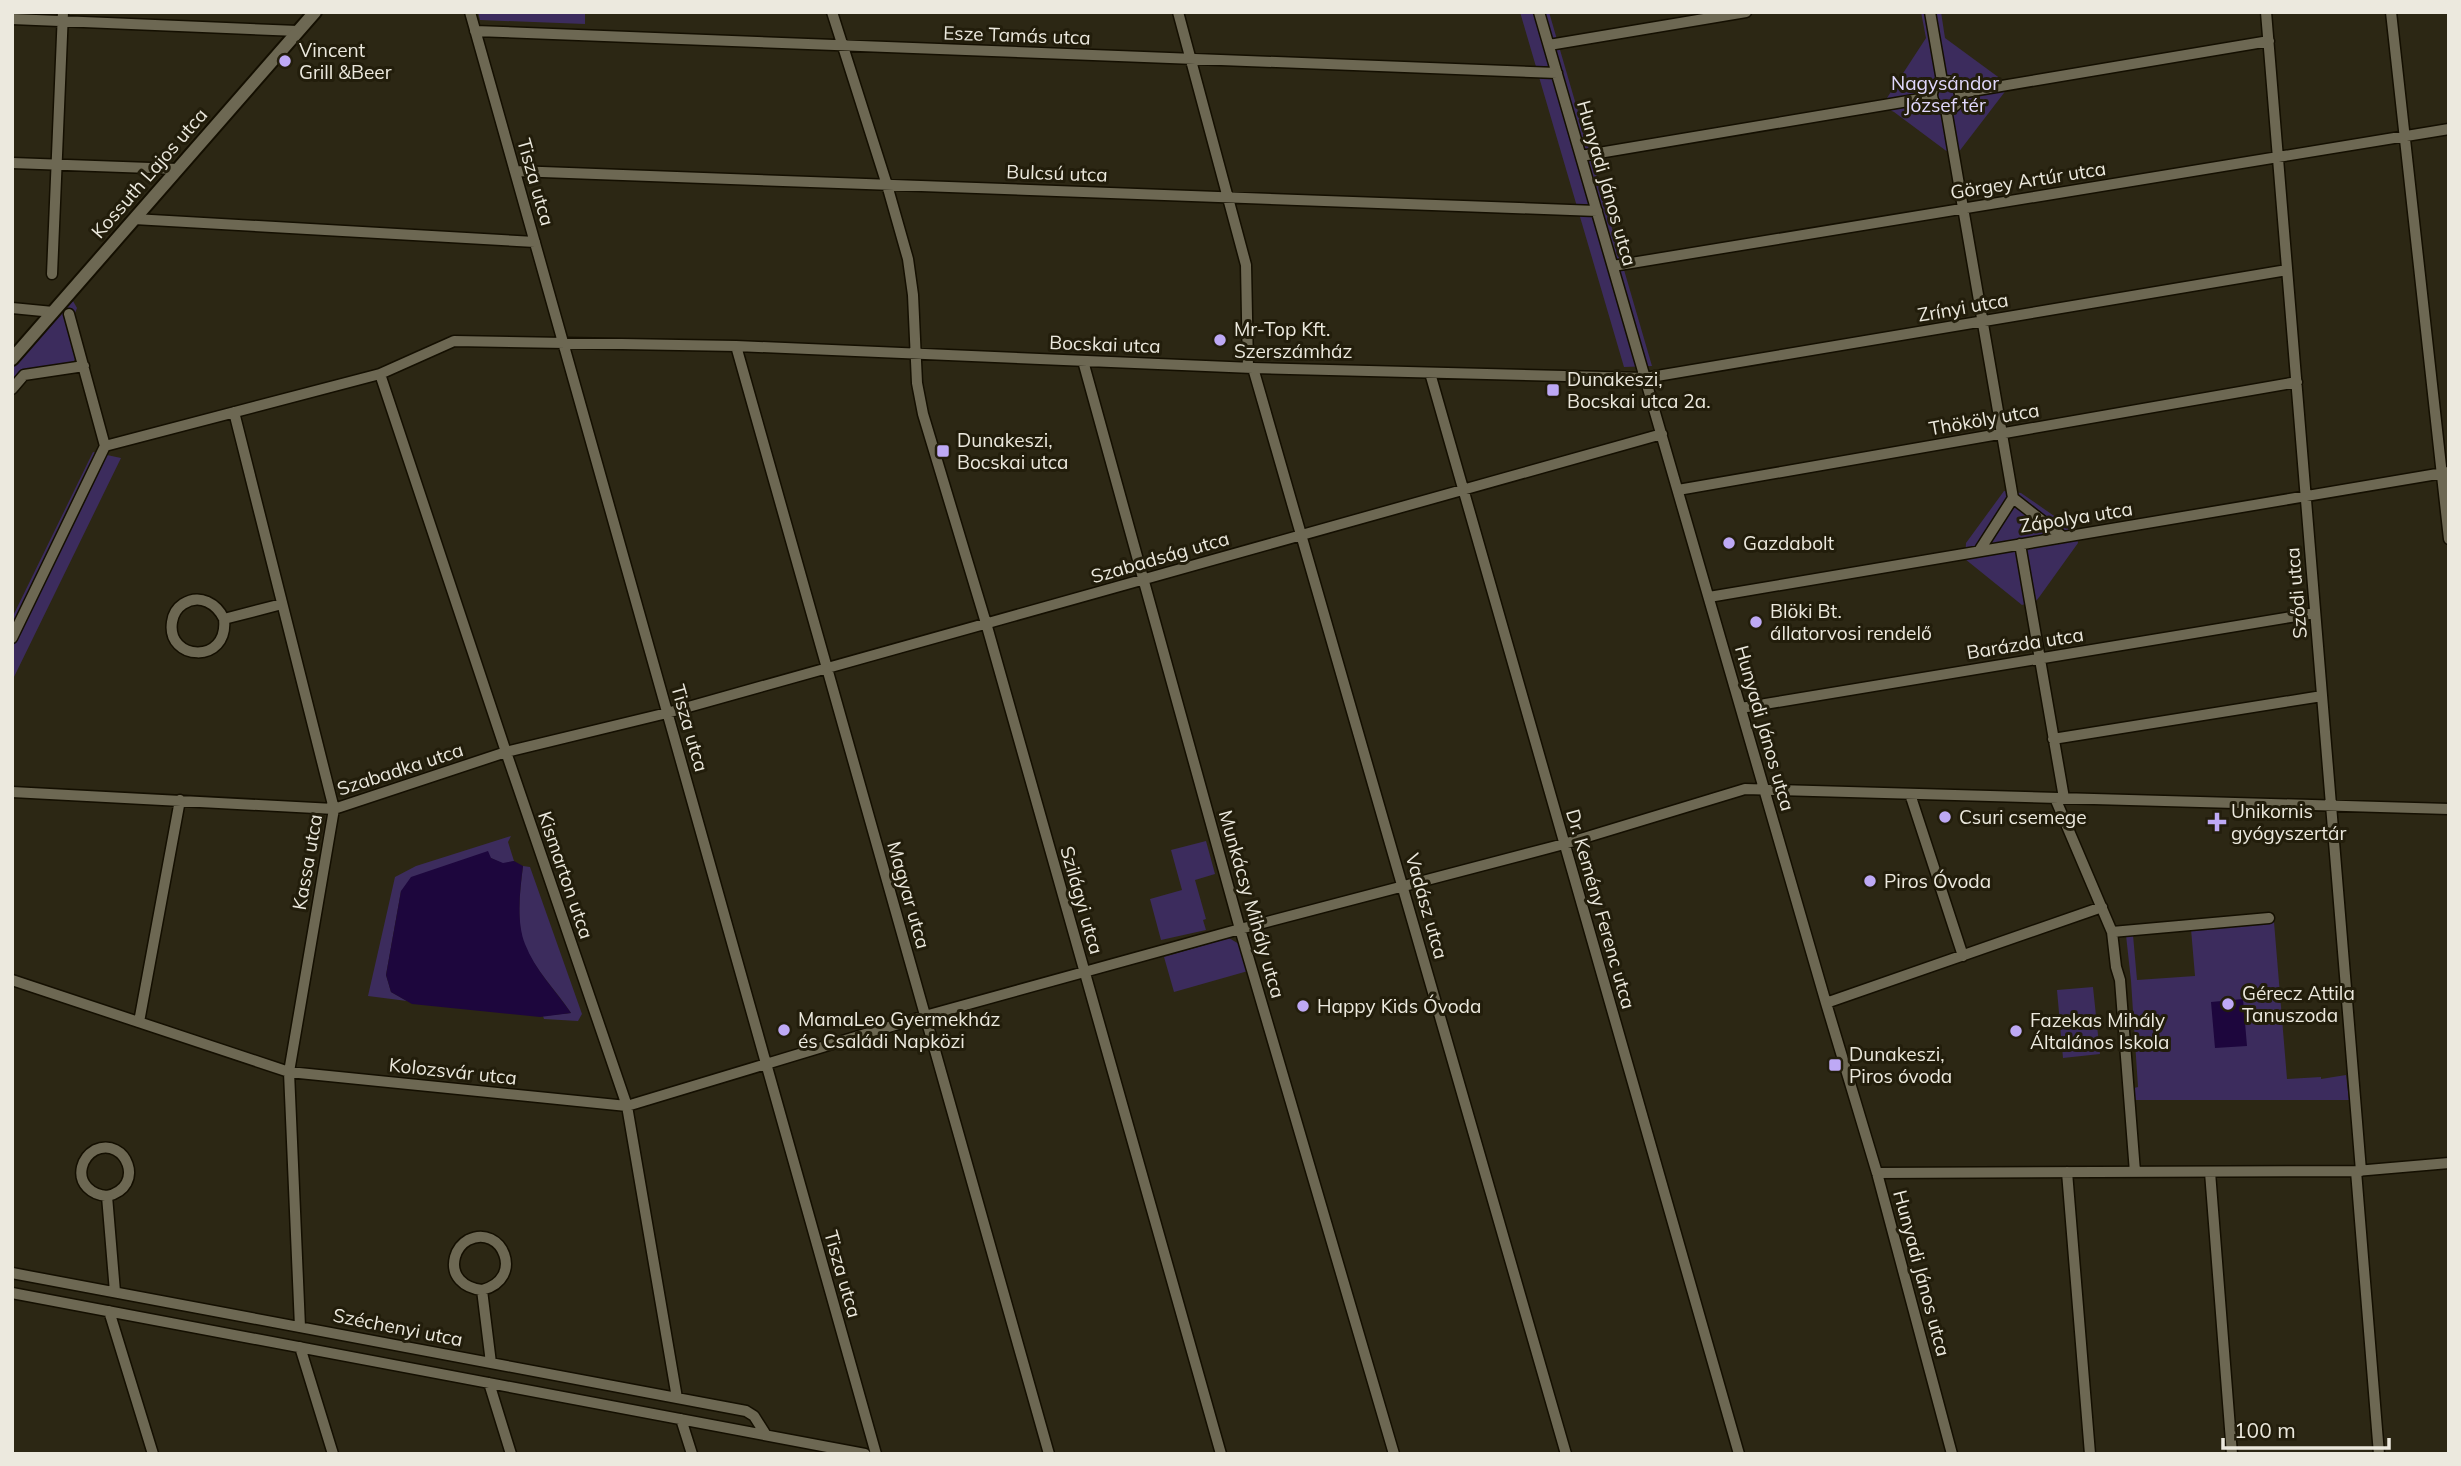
<svg xmlns="http://www.w3.org/2000/svg" width="2461" height="1466" font-family="Mulish,sans-serif">
  <style>
    .green { fill: #3c2c5d }
    .water { fill: #1d063d }
    .lines { fill: none; stroke-linecap: round; stroke-linejoin: round }
    .minor-casing { stroke: #140f01; stroke-width: 13 }
    .tertiary-casing { stroke: #140f01; stroke-width: 16 }
    .minor { stroke: #6d6853; stroke-width: 10 }
    .tertiary { stroke: #6d6853; stroke-width: 12 }
    .poi-dot { fill: #bea9f5; stroke: #221d0b; stroke-width: 2.5 }
    .labels { text-anchor: middle; dominant-baseline: central; stroke-width: 6; stroke-linejoin: round; paint-order: stroke }
    .street-label { font-size: 19px; fill: #ece9de; stroke: #221d0b }
    .poi-label { font-size: 19px; fill: #ece9de; stroke: #221d0b; text-anchor: start }
    .park-label { font-size: 19px; fill: #e1d8fd; stroke: #221d0b }
  </style>
  <rect width="100%" height="100%" fill="#2c2714"/>
  <path class="green" d="M 478,12 L 585,12 L 585,24 L 480,20 Z
    M 1520,12 L 1549,12 L 1652,366 L 1624,367 Z
    M 1921,12 L 1941,12 L 1945,38 L 2005,82 L 2007,89 L 1958,153 L 1951,154 L 1945,150 L 1894,112 L 1886,108 L 1885,101 L 1926,38 Z
    M 73,301 L 77,308 L 68,331 L 77,356 L 74,361 L 12,382 L 12,369 Z
    M 93,452 L 121,458 L 12,681 L 12,618 Z
    M 2004,491 L 2021,493 L 2073,529 L 2077,536 L 2078,543 L 2040,596 L 2036,601 L 2022,605 L 1965,559 L 1966,543 Z
    M 511,836 L 508,842 L 514,861 L 503,864 L 491,858 L 401,891 L 386,975 L 391,992 L 407,1001 L 368,996 L 395,877 L 416,866 Z
    M 1206,841 L 1215,874 L 1195,880 L 1206,919 L 1203,920 L 1206,930 L 1161,940 L 1150,899 L 1182,890 L 1171,850 Z
    M 523,866 L 530,867 L 582,1014 L 578,1021 L 544,1019 L 543,1016 L 571,1013 C 556,990 534,969 524,944 C 516,921 520,890 523,866 Z
    M 2274,922 L 2287,1079 L 2321,1077 L 2321,1079 L 2346,1075 L 2349,1100 L 2135,1100 L 2134,1088 L 2138,1087 L 2131,981 L 2126,935 L 2133,935 L 2137,980 L 2195,976 L 2191,929 Z
    M 1229,938 L 1239,944 L 1248,971 L 1174,992 L 1164,957 Z
    M 2093,987 L 2100,1054 L 2063,1058 L 2057,990 Z"/>
  <path class="water" d="M 488,851 L 491,858 L 503,863 L 514,861 L 523,866 C 520,890 516,921 525,944 C 535,970 556,991 571,1013 L 540,1017 L 412,1004 L 391,992 L 386,975 L 401,891 L 411,877 Z
    M 2243,999 L 2247,1046 L 2215,1048 L 2211,1002 Z"/>
  <g class="lines">
    <defs>
      <path id="minor" d="M 470,12 L 876,1454
        M 832,12 L 887,185 L 908,259 L 913,295 L 917,383 L 923,414 L 986,623 L 1221,1454
        M 1178,12 L 1246,265 L 1248,368
        M 1539,12 L 1826,1003 L 1877,1173 L 1952,1454
        M 1930,12 L 1942,81
        M 2266,12 L 2361,1171
        M 2391,12 L 2449,539
        M 12,19 L 298,31
        M 475,31 L 1557,73
        M 1549,45 L 1746,12
        M1932 95a14 14 0 1 1 28 0a14 14 0 1 1-28 0Z
        M 1960,93 L 2269,41
        M 1946,109 L 2013,498
        M 1581,156 L 1932,97
        M 12,163 L 178,169
        M 515,171 L 1597,211
        M 134,219 L 535,242
        M 1613,266 L 2449,129
        M 52,274 L 63,12
        M 12,308 L 53,312
        M 736,346 L 1049,1454
        M 1083,361 L 1240,929 L 1394,1454
        M 1253,368 L 1566,1454
        M 1430,373 L 1739,1454
        M 380,374 L 506,752 L 627,1106 L 677,1398
        M 12,389 L 24,375 L 84,366
        M 234,412 L 334,809 L 289,1072 L 300,1327
        M 105,446 L 380,374 L 454,341 L 736,346 L 1253,368 L 1645,378 L 2287,270
        M 1678,490 L 2297,382
        M 2020,544 L 2064,798
        M 1979,551 L 2013,498 L 2063,537
        M 1709,597 L 2449,472
        M 224,619 C 229,665 166,661 172,622 C 173,615 177,608 183,604 C 200,593 217,604 224,619 L 282,604
        M 12,638 L 105,446 L 69,314
        M 1741,708 L 2315,613
        M 2053,739 L 2322,696
        M 12,792 L 334,809 L 506,752 L 667,713 L 1662,434
        M 1910,794 L 1963,956
        M 2055,798 L 2112,932 L 2116,967 L 2120,980 L 2135,1172
        M 2112,932 L 2269,918
        M 12,980 L 289,1072 L 627,1106 L 925,1016 L 1240,929 L 1564,844 L 1745,789 L 2449,809
        M 1826,1003 L 2102,907
        M 139,1022 L 180,800
        M 2356,1171 L 2379,1454
        M 2067,1172 L 2090,1454
        M 2210,1172 L 2232,1454
        M 1877,1173 L 2356,1171 L 2449,1163
        M 107,1196 C 92,1195 78,1184 82,1167 C 84,1159 88,1154 95,1150 C 126,1136 147,1187 107,1196 L 115,1292
        M 12,1273 L 746,1411 L 754,1416 L 766,1435
        M 482,1290 C 464,1288 450,1276 455,1257 C 457,1250 461,1244 468,1240 C 502,1223 526,1279 482,1290 L 491,1363
        M 12,1293 L 865,1454
        M 109,1311 L 153,1454
        M 300,1347 L 333,1454
        M 489,1383 L 511,1454
        M 681,1419 L 692,1454"/>
      <path id="tertiary" d="M 12,359 L 315,12"/>
    </defs>
    <use href="#minor" class="minor-casing"/>
    <use href="#tertiary" class="tertiary-casing"/>
    <use href="#minor" class="minor"/>
    <use href="#tertiary" class="tertiary"/>
  </g>
  <g class="poi-dot">
    <circle cx="285" cy="61" r="7"/>
    <circle cx="1220" cy="340" r="7"/>
    <rect x="1546" y="383" width="14" height="14" rx="3.5"/>
    <rect x="936" y="444" width="14" height="14" rx="3.5"/>
    <circle cx="1729" cy="543" r="7"/>
    <circle cx="1756" cy="622" r="7"/>
    <circle cx="1945" cy="817" r="7"/>
    <path d="M2213.5 811.5h7v7h7v7h-7v7h-7v-7h-7v-7h7z"/>
    <circle cx="1870" cy="881" r="7"/>
    <circle cx="2228" cy="1004" r="7"/>
    <circle cx="1303" cy="1006" r="7"/>
    <circle cx="784" cy="1030" r="7"/>
    <circle cx="2016" cy="1031" r="7"/>
    <rect x="1828" y="1058" width="14" height="14" rx="3.5"/>
  </g>
  <g class="labels">
    <g class="street-label">
      <text transform="translate(1017 35) rotate(2)">Esze Tamás utca</text>
      <text transform="translate(149 173) rotate(-49)">Kossuth Lajos utca</text>
      <text transform="translate(1057 173) rotate(2)">Bulcsú utca</text>
      <text transform="translate(2028 180) rotate(-9)">Görgey Artúr utca</text>
      <text transform="translate(536 182) rotate(74)">Tisza utca</text>
      <text transform="translate(1607 183) rotate(74)">Hunyadi János utca</text>
      <text transform="translate(1963 307) rotate(-10)">Zrínyi utca</text>
      <text transform="translate(1105 344) rotate(2)">Bocskai utca</text>
      <text transform="translate(1984 419) rotate(-10)">Thököly utca</text>
      <text transform="translate(2076 517) rotate(-9)">Zápolya utca</text>
      <text transform="translate(1160 557) rotate(-16)">Szabadság utca</text>
      <text transform="translate(2296 593) rotate(-95)">Sződi utca</text>
      <text transform="translate(2025 643) rotate(-9)">Barázda utca</text>
      <text transform="translate(690 728) rotate(74)">Tisza utca</text>
      <text transform="translate(1765 728) rotate(74)">Hunyadi János utca</text>
      <text transform="translate(400 769) rotate(-18)">Szabadka utca</text>
      <text transform="translate(307 862) rotate(-80)">Kassa utca</text>
      <text transform="translate(566 875) rotate(71)">Kismarton utca</text>
      <text transform="translate(909 895) rotate(74)">Magyar utca</text>
      <text transform="translate(1082 900) rotate(74)">Szilágyi utca</text>
      <text transform="translate(1252 904) rotate(74)">Munkácsy Mihály utca</text>
      <text transform="translate(1427 906) rotate(74)">Vadász utca</text>
      <text transform="translate(1601 909) rotate(74)">Dr. Kemény Ferenc utca</text>
      <text transform="translate(453 1071) rotate(6)">Kolozsvár utca</text>
      <text transform="translate(1922 1273) rotate(75)">Hunyadi János utca</text>
      <text transform="translate(843 1274) rotate(74)">Tisza utca</text>
      <text transform="translate(398 1327) rotate(11)">Széchenyi utca</text>
    </g>
    <g class="poi-label">
      <text x="299" y="50">Vincent<tspan x="299" dy="22">Grill &amp;Beer</tspan></text>
      <text x="1234" y="329">Mr-Top Kft.<tspan x="1234" dy="22">Szerszámház</tspan></text>
      <text x="1567" y="379">Dunakeszi,<tspan x="1567" dy="22">Bocskai utca 2a.</tspan></text>
      <text x="957" y="440">Dunakeszi,<tspan x="957" dy="22">Bocskai utca</tspan></text>
      <text x="1743" y="543">Gazdabolt</text>
      <text x="1770" y="611">Blöki Bt.<tspan x="1770" dy="22">állatorvosi rendelő</tspan></text>
      <text x="2231" y="811">Unikornis<tspan x="2231" dy="22">gyógyszertár</tspan></text>
      <text x="1959" y="817">Csuri csemege</text>
      <text x="1884" y="881">Piros Óvoda</text>
      <text x="2242" y="993">Gérecz Attila<tspan x="2242" dy="22">Tanuszoda</tspan></text>
      <text x="1317" y="1006">Happy Kids Óvoda</text>
      <text x="798" y="1019">MamaLeo Gyermekház<tspan x="798" dy="22">és Családi Napközi</tspan></text>
      <text x="2030" y="1020">Fazekas Mihály<tspan x="2030" dy="22">Általános Iskola</tspan></text>
      <text x="1849" y="1054">Dunakeszi,<tspan x="1849" dy="22">Piros óvoda</tspan></text>
    </g>
    <g class="park-label">
      <text x="1945" y="83">Nagysándor<tspan x="1945" dy="22">József tér</tspan></text>
    </g>
  </g>
  <rect width="2461" height="1466" fill="none" stroke="#ece9de" stroke-width="28"/>
  <path d="M2223 1438v10h166v-10" fill="none" stroke="#ece9de" stroke-width="3.5"/>
  <text x="2234" y="1438" font-size="21" fill="#ece9de" stroke="#221d0b" stroke-width="5" paint-order="stroke">100 m</text>
</svg>
